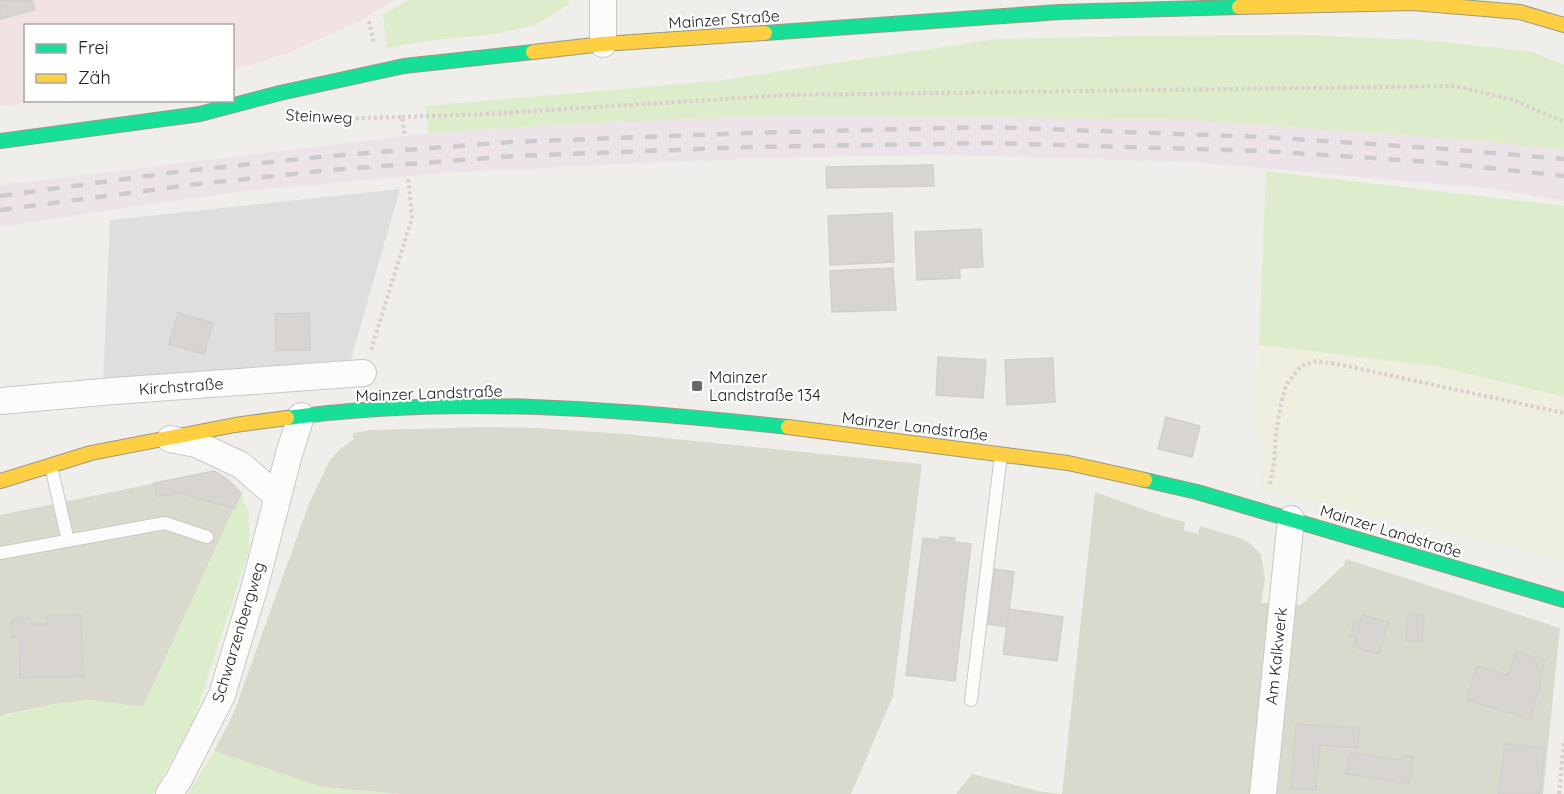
<svg xmlns="http://www.w3.org/2000/svg" width="1564" height="794" font-family="Quicksand,sans-serif">
  <style>
    .residential { fill: #dfdedc }
    .commercial { fill: #f1e3e1 }
    .industrial { fill: #ede4e9 }
    .construction { fill: #d9d9cd }
    .farmland { fill: #efefdf }
    .grass { fill: #ddeccb }
    .building { fill: #d7d4d2; stroke: #d3d0cc; stroke-width: 1.5 }
    .lines { fill: none; stroke-linecap: round; stroke-linejoin: round }
    .lane-casing { stroke: #c9c8c7; stroke-width: 14 }
    .street-casing { stroke: #c9c8c7; stroke-width: 28 }
    .fast-casing { stroke: #999a82; stroke-width: 16 }
    .slow-casing { stroke: #999a82; stroke-width: 16 }
    .path { stroke: #dccecd; stroke-width: 4; stroke-dasharray: 3 3; stroke-linecap: butt }
    .lane { stroke: #fdfcfc; stroke-width: 12 }
    .street { stroke: #fdfcfc; stroke-width: 26 }
    .fast { stroke: #16e098; stroke-width: 14 }
    .slow { stroke: #ffcf43; stroke-width: 14 }
    .rail { stroke: #ccc; stroke-width: 4.5; stroke-dasharray: 12 12; stroke-linecap: butt }
    .poi-dot { fill: #6a6968; stroke: #fff; stroke-width: 2 }
    .labels { text-anchor: middle; dominant-baseline: central; stroke-width: 4.5; stroke-linejoin: round; paint-order: stroke }
    .street-label { font-size: 16px; fill: #222; stroke: #fff }
    .poi-label { font-size: 16px; fill: #222; stroke: #fff; text-anchor: start }
  </style>
  <rect width="100%" height="100%" fill="#f0eeeb"/>
  <path class="residential" d="M 400,189 L 351,359 L 336,369 L 103,384 L 110,220 Z"/>
  <path class="commercial" d="M 0,0 L 395,0 L 356,23 L 288,53 L 233,70 L 232,26 L 26,26 L 26,100 L 42,101 L 0,106 Z"/>
  <path class="industrial" d="M 799,115 L 1196,120 L 1483,141 L 1564,150 L 1564,201 L 1496,189 L 1190,162 L 947,155 L 801,157 L 619,164 L 444,173 L 246,191 L 145,205 L 0,227 L 0,185 L 428,133 L 612,122 Z"/>
  <path class="construction" d="M 489,427 L 536,428 L 625,434 L 922,464 L 893,696 L 851,794 L 401,794 L 322,787 L 214,751 L 233,715 L 310,501 L 330,460 L 340,449 L 353,440 L 353,433 L 372,430 Z
    M 214,471 L 227,479 L 241,493 L 143,707 L 89,700 L 56,704 L 6,714 L 0,717 L 0,515 Z
    M 1095,492 L 1165,517 L 1185,522 L 1184,530 L 1198,534 L 1200,526 L 1237,537 L 1251,544 L 1261,555 L 1265,579 L 1261,603 L 1301,605 L 1344,565 L 1346,559 L 1560,628 L 1543,794 L 1062,794 Z
    M 972,774 L 1038,791 L 1061,794 L 956,794 Z"/>
  <path class="farmland" d="M 1259,345 L 1436,366 L 1564,397 L 1564,559 L 1258,489 L 1267,445 L 1257,443 Z"/>
  <path class="grass" d="M 408,0 L 569,0 L 568,5 L 535,25 L 494,34 L 426,41 L 387,48 L 383,15 Z
    M 1303,35 L 1421,40 L 1529,51 L 1564,65 L 1564,150 L 1483,141 L 1196,120 L 799,115 L 612,122 L 429,133 L 425,106 L 715,81 L 997,39 L 1135,36 Z
    M 1266,171 L 1564,206 L 1564,397 L 1436,366 L 1259,345 Z
    M 241,493 L 249,515 L 249,550 L 194,720 L 153,794 L 0,794 L 0,717 L 6,715 L 56,704 L 89,700 L 143,707 Z
    M 214,751 L 322,787 L 401,794 L 188,794 Z"/>
  <path class="building" d="M 0,0 L 32,0 L 35,10 L 0,19 Z
    M 933,165 L 934,186 L 827,188 L 826,167 Z
    M 892,213 L 894,262 L 830,265 L 828,216 Z
    M 981,229 L 983,267 L 960,268 L 960,278 L 917,280 L 915,232 Z
    M 893,268 L 896,310 L 832,312 L 830,271 Z
    M 178,313 L 213,323 L 204,354 L 169,344 Z
    M 309,313 L 310,350 L 276,350 L 275,314 Z
    M 938,357 L 986,360 L 983,398 L 936,395 Z
    M 1053,358 L 1055,402 L 1007,405 L 1005,360 Z
    M 1166,417 L 1200,426 L 1192,457 L 1158,449 Z
    M 214,471 L 227,479 L 241,493 L 234,508 L 179,493 L 157,497 L 154,483 Z
    M 940,537 L 955,538 L 954,542 L 971,544 L 955,681 L 906,675 L 923,538 L 940,540 Z
    M 995,569 L 1014,572 L 1007,627 L 988,624 Z
    M 1009,609 L 1063,617 L 1057,661 L 1003,654 Z
    M 1408,614 L 1424,615 L 1422,642 L 1406,641 Z
    M 81,615 L 83,677 L 20,678 L 19,639 L 13,637 L 10,630 L 12,621 L 19,617 L 28,618 L 33,624 L 47,624 L 47,616 Z
    M 1362,615 L 1388,622 L 1379,654 L 1353,647 L 1356,638 L 1350,636 L 1354,623 L 1359,624 Z
    M 1516,652 L 1545,660 L 1539,682 L 1541,683 L 1530,719 L 1467,700 L 1477,666 L 1507,675 L 1507,673 L 1509,674 Z
    M 1296,724 L 1359,728 L 1358,748 L 1320,745 L 1316,790 L 1291,789 Z
    M 1505,744 L 1545,748 L 1540,794 L 1499,794 Z
    M 1350,752 L 1401,760 L 1402,755 L 1414,757 L 1409,784 L 1346,774 Z"/>
  <g class="lines">
    <defs>
      <path id="lane" d="M 51,466 L 68,541
        M 0,553 L 165,523 L 207,537
        M 971,700 L 1001,455"/>
      <path id="street" d="M 603,0 L 603,44
        M 0,401 L 114,391 L 363,373
        M 170,439 L 196,444 L 241,465 L 278,497
        M 169,794 L 179,779 L 222,695 L 254,589 L 289,454 L 301,416
        M 1263,794 L 1291,519"/>
      <path id="fast" d="M 765,33 L 1060,12 L 1239,7
        M 0,141 L 200,114 L 280,93 L 404,66 L 533,52
        M 287,418 C 453,395 622,409 788,427
        M 1145,480 L 1197,492 L 1564,600"/>
      <path id="slow" d="M 1239,7 L 1413,3 L 1520,12 L 1564,25
        M 533,52 L 603,44 L 765,33
        M 788,427 L 1068,463 L 1145,480
        M 0,481 L 91,453 L 235,425 L 287,418"/>
    </defs>
    <use href="#lane" class="lane-casing"/>
    <use href="#street" class="street-casing"/>
    <use href="#fast" class="fast-casing"/>
    <use href="#slow" class="slow-casing"/>
    <path class="path" d="M 369,21 L 374,44
      M 308,117 L 322,119 L 402,117 L 405,136
      M 402,117 L 486,114 L 787,95 L 1455,86 L 1514,100 L 1564,122
      M 371,350 L 412,218 L 408,177
      M 1270,484 L 1274,463 L 1276,432 L 1281,404 L 1286,385 L 1301,366 L 1316,361 L 1342,365 L 1564,413
      M 1559,794 L 1564,740"/>
    <use href="#lane" class="lane"/>
    <use href="#street" class="street"/>
    <use href="#fast" class="fast"/>
    <use href="#slow" class="slow"/>
    <path class="rail" d="M 0,196 L 176,172 L 329,156 L 510,142 L 749,133 L 989,127 L 1263,137 L 1432,148 L 1564,159
      M 0,210 L 198,184 L 330,170 L 515,156 L 751,147 L 989,143 L 1264,151 L 1432,162 L 1564,176"/>
  </g>
  <rect class="poi-dot" x="691" y="380" width="12" height="12" rx="3"/>
  <g class="labels">
    <g class="street-label">
      <text transform="translate(724 19) rotate(-4)">Mainzer Straße</text>
      <text transform="translate(319 116) rotate(3)">Steinweg</text>
      <text transform="translate(181 386) rotate(-4)">Kirchstraße</text>
      <text transform="translate(429 393) rotate(-2)">Mainzer Landstraße</text>
      <text transform="translate(915 426) rotate(7)">Mainzer Landstraße</text>
      <text transform="translate(1391 531) rotate(17)">Mainzer Landstraße</text>
      <text transform="translate(238 632) rotate(-73)">Schwarzenbergweg</text>
      <text transform="translate(1276 656) rotate(-84)">Am Kalkwerk</text>
    </g>
    <g class="poi-label">
      <text x="709" y="377">Mainzer<tspan x="709" dy="18">Landstraße 134</tspan></text>
    </g>
  </g>
  <rect x="24" y="24" width="210" height="78" fill="#ffffff" stroke="#a7a7a7" stroke-width="1.5"/>
  <rect x="36" y="44" width="30" height="9" fill="#16e098" stroke="#a7a7a7" stroke-width="1.5"/>
  <text x="78" y="54" font-size="18" fill="#222222">Frei</text>
  <rect x="36" y="74" width="30" height="9" fill="#ffcf43" stroke="#a7a7a7" stroke-width="1.5"/>
  <text x="78" y="84" font-size="18" fill="#222222">Zäh</text>
</svg>
